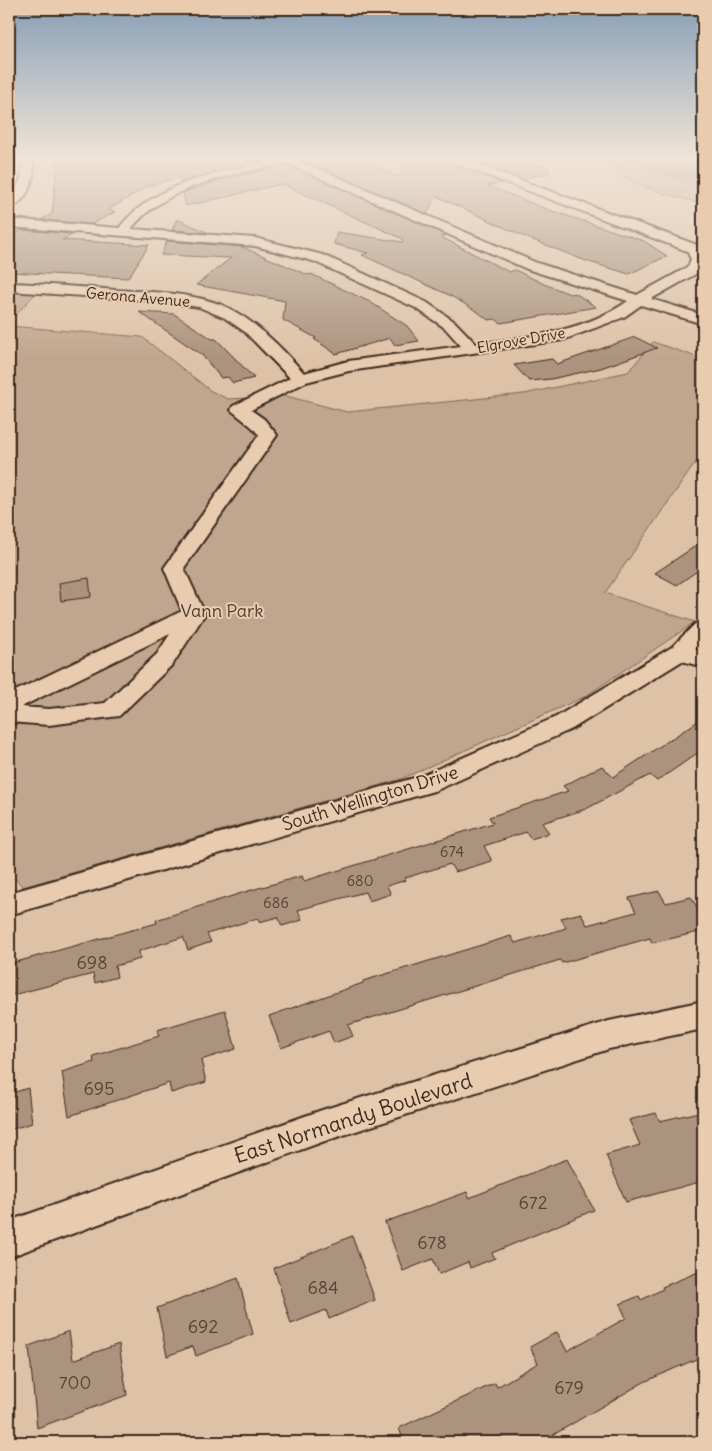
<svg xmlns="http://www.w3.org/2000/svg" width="712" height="1451" font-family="Delius,sans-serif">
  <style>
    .green { fill: #c0a68e; stroke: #7e6856 }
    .water { fill: #97806b; stroke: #725e4c }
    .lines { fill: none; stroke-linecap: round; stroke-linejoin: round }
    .shore { stroke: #604c3d; stroke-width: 1 }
    .building { fill: #ab937d; stroke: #3b2a1e }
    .minor-casing { stroke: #3b2a1e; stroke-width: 4 }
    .minor { fill: #e9ccb0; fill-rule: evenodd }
    .labels { text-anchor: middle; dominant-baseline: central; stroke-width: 4; stroke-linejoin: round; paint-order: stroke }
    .far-street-label { font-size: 15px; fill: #3b2a1e; stroke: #e9ccb0 }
    .number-label { font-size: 15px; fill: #574436 }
    .park-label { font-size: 18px; fill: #4f3d2f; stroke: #e9ccb0 }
    .street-label { font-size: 18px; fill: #3b2a1e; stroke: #e9ccb0 }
    .near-number-label { font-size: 18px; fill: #574436 }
    .near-street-label { font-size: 21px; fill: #3b2a1e; stroke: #e9ccb0 }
  </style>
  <rect width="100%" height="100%" fill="#dec2a7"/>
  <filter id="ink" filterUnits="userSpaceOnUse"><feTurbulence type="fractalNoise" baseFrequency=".02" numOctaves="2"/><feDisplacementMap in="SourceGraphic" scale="10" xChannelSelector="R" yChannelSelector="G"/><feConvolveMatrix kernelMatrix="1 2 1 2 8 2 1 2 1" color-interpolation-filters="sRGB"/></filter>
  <g filter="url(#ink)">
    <path class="green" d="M 602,157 L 621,157 L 643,169 L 703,188 L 703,204 C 668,195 625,187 602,157 Z
      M 9,290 L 36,293 L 9,322 Z
      M 9,326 L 142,337 L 211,391 L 228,399 L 286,396 L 347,412 L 524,394 L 628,372 L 653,342 L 703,359 L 703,452 L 605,593 L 695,622 L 586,696 L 401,779 L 23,887 L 9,873 Z"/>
    <path class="water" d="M 626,157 L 703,157 L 703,185 L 645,168 Z"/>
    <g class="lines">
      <path class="shore" d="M 636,157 L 647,163 L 703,180
        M 648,157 L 703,174"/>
    </g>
    <path class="building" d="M 66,157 L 183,157 L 183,167 L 218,157 L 274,157 L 181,183 L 179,177 L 148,186 L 108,210 L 115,212 L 92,224 L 41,220 L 52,214 L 58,160 Z
      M 349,158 L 357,162 L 361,160 L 399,177 L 404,160 L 447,162 L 502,183 L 488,186 L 549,210 L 644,241 L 667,256 L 629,274 L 586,261 L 525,237 L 436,196 L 427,214 L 318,166 Z
      M 480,164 L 548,166 L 549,173 L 521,179 Z
      M 286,165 L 446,235 L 441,237 L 509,272 L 515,270 L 544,284 L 570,294 L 575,293 L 596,307 L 501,323 L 495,319 L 488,320 L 478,312 L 451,296 L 362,255 L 368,253 L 334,244 L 337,232 L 402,242 L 403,239 L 282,184 L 186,206 L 183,193 L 224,179 Z
      M 177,219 L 209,233 L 172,230 Z
      M 22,230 L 74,234 L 62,240 L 149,245 L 128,278 L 9,272 L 9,237 Z
      M 167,241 L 242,247 L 308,275 L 311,274 L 370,302 L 407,326 L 419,341 L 395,345 L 390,338 L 336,354 L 314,339 L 316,338 L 283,320 L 285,301 L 196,285 L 231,258 L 161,255 Z
      M 139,312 L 174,314 L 212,339 L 216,339 L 254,378 L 233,383 L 228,377 L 221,378 L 202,355 Z
      M 635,337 L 657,348 L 601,368 L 551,379 L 529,381 L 514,365 L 552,359 L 557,364 Z
      M 703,541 L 703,567 L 677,585 L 655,573 Z
      M 89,578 L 91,597 L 61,601 L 59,583 Z
      M 703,718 L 703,749 L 682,764 L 657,781 L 650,775 L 586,809 L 542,823 L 549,833 L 531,839 L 526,832 L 484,846 L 492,861 L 455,872 L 450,864 L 405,878 L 406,880 L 387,886 L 391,894 L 369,901 L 365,892 L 298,910 L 302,920 L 282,926 L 278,917 L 259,922 L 258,918 L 207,934 L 211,942 L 188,950 L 183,937 L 139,951 L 140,959 L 115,966 L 117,977 L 95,983 L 93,974 L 9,996 L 9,964 L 157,923 L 156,920 L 248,891 L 302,876 L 304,881 L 493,823 L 489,817 L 568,791 L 563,786 L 602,766 L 613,777 Z
      M 659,891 L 666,903 L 691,897 L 703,918 L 703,931 L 652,943 L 650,938 L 562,963 L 560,960 L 348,1025 L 353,1036 L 334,1043 L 329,1031 L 281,1048 L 269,1016 L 363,983 L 363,981 L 511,936 L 515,943 L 566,928 L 561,918 L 581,913 L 587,925 L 636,912 L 629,898 Z
      M 225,1010 L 236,1049 L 201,1060 L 206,1082 L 171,1093 L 169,1083 L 69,1116 L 62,1072 L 94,1062 L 93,1056 L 159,1036 L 157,1030 Z
      M 28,1088 L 32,1123 L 9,1130 L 9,1094 Z
      M 703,1111 L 703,1181 L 626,1202 L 606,1155 L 640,1145 L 629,1120 L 656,1113 L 660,1121 Z
      M 567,1159 L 594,1210 L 492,1253 L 495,1258 L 470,1268 L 468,1262 L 439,1274 L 433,1259 L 403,1271 L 385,1222 L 467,1192 L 469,1198 Z
      M 352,1236 L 375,1300 L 329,1319 L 326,1310 L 291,1324 L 274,1268 Z
      M 703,1270 L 703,1356 L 644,1382 L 541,1442 L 404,1442 L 399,1428 L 495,1383 L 497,1387 L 538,1363 L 530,1347 L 557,1332 L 567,1351 L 626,1318 L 620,1304 L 639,1296 L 641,1300 L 663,1289 L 662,1287 Z
      M 238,1278 L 253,1334 L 196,1356 L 193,1346 L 167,1356 L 157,1308 Z
      M 69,1331 L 73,1360 L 119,1344 L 127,1395 L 37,1428 L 29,1346 Z"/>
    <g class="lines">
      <defs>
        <path id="minor" d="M 25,157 L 37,157 L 32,162 C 37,177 26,204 9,208 C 9,188 28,184 20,161 Z
          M 277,157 L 302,157 L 298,160 L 537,263 L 637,295 L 688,267 L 691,259 L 687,251 L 444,159 L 443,157 L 457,157 L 697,245 L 703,256 L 699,272 L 651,299 L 703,315 L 703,324 L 641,305 L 624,317 L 563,340 L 349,371 L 306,382 L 251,410 L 264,419 L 277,435 L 184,568 L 205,614 L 173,664 L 119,716 L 49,725 L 9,722 L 9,694 L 182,611 L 164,568 L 259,435 L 252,427 L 231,410 L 233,406 L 290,378 L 245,332 L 225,318 L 199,307 L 159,301 L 9,291 L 9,283 C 44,284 80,287 116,290 C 151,292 188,292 222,305 C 254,319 281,347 304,373 L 348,361 L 461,346 L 445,328 L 416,308 L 313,261 L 255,246 L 9,227 L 9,219 L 119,228 C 149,189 199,177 245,166 C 254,163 272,162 277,157 ZM 286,163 L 527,269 L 628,301 C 584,332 528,337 476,344 L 455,322 L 426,302 L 323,255 L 255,238 L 131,229 C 166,184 234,174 286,163 ZM 170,634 L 157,654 L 105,703 L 49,709 L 21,707 Z
          M 703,622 L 703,641 L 695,649 L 703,652 L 703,667 L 682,661 L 572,729 L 437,790 L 9,915 L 9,893 L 421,776 L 556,717 L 672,647 L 695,624 Z
          M 703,1001 L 703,1029 L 609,1049 L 322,1142 L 9,1257 L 9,1221 L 322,1110 L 609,1021 Z"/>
      </defs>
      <use href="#minor" class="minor-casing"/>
      <use href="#minor" class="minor"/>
    </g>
  </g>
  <linearGradient id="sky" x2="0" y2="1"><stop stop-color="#879fb6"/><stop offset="0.44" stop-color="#f0e4d7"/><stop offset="1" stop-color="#f0e4d7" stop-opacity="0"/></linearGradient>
  <rect width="712" height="360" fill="url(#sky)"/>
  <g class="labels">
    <g class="far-street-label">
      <text transform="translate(138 297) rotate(5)">Gerona Avenue</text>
      <text transform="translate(521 340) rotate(-10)">Elgrove Drive</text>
    </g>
    <g class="number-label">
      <text x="452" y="851">674</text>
      <text x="360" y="880">680</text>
      <text x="276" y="902">686</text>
    </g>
    <g class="park-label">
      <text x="222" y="610">Vann Park</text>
    </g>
    <g class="street-label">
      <text transform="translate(370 798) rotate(-17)">South Wellington Drive</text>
    </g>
    <g class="near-number-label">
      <text x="92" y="962">698</text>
      <text x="99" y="1088">695</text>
      <text x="533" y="1202">672</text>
      <text x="432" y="1242">678</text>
      <text x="323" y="1287">684</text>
      <text x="203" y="1326">692</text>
      <text x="75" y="1382">700</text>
      <text x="569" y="1387">679</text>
    </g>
    <g class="near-street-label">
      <text transform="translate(353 1118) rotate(-18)">East Normandy Boulevard</text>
    </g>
  </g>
  <rect width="712" height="1451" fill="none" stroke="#e9ccb0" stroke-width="30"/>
  <rect x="15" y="15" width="682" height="1421" fill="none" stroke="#3b2a1e" stroke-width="2" filter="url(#ink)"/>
</svg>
